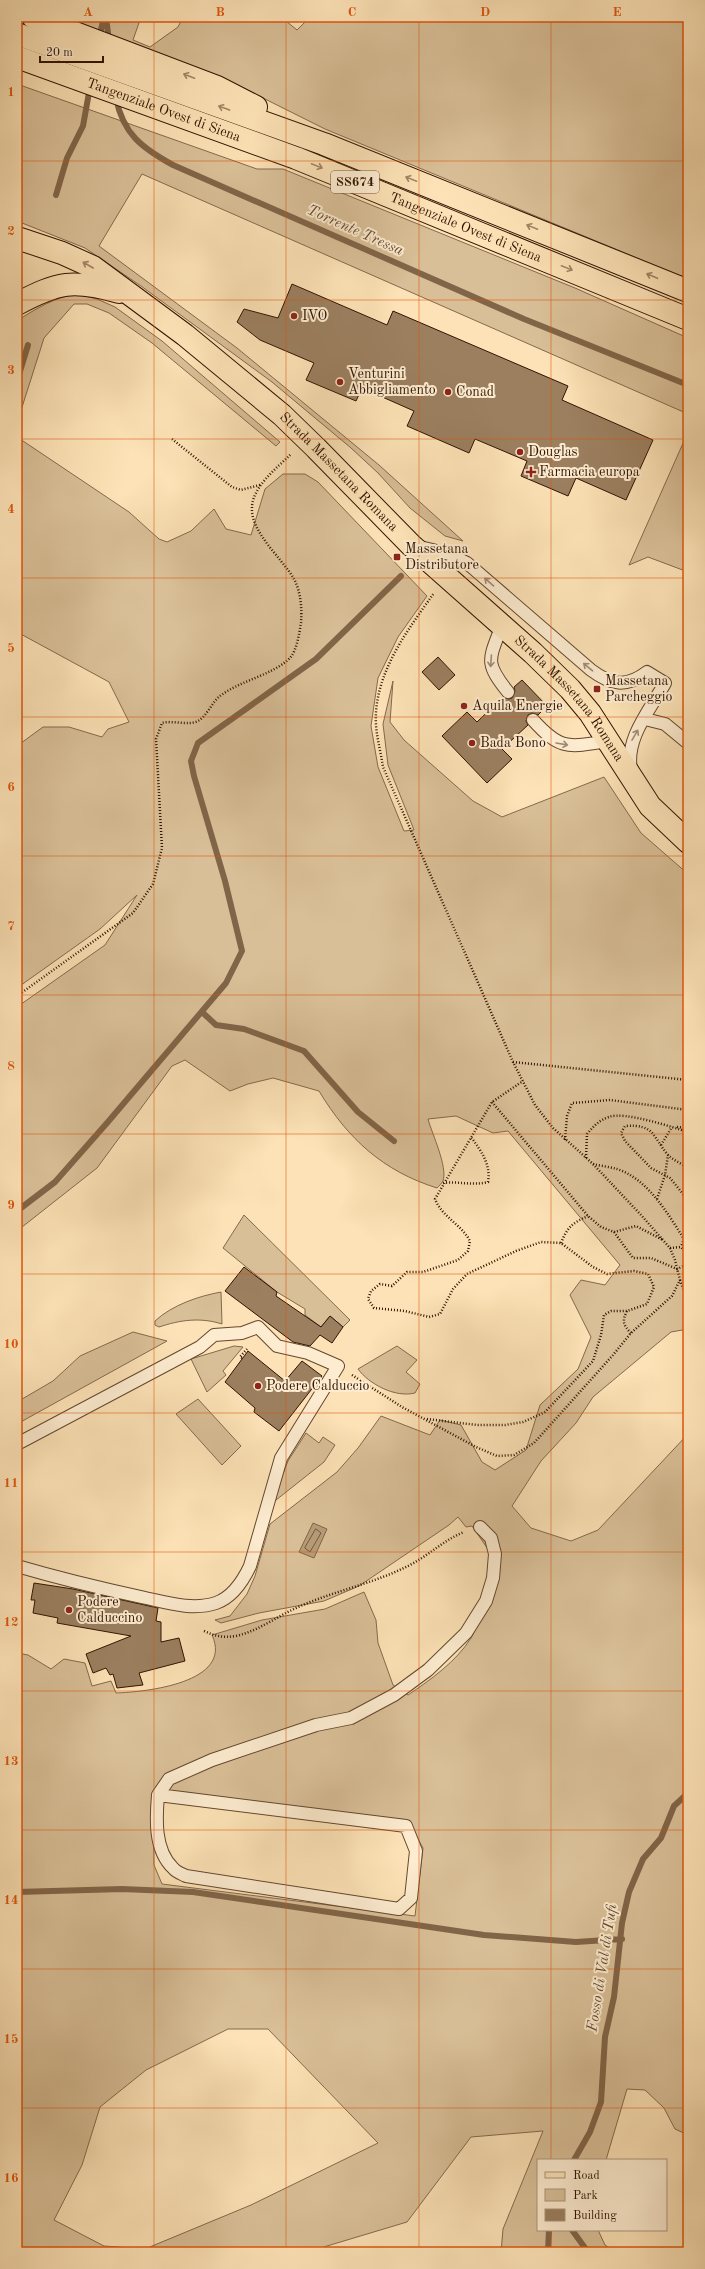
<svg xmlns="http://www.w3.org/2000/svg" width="705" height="2269" font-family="'Old Standard TT',serif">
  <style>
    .green { fill: #d9bf97; stroke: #85694c; fill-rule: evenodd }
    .water { fill: #b79c78; stroke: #816548 }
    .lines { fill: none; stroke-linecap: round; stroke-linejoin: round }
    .shore { stroke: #74583c; stroke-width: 1 }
    .stream { stroke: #816548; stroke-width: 6 }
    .building { fill: #9b7f5f; stroke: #311301 }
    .service-casing { stroke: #64472e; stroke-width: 14 }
    .primary-casing { stroke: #311301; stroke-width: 24 }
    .trunk-casing { stroke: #311301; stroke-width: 24 }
    .path { stroke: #311301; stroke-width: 2.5; stroke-dasharray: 1 2; stroke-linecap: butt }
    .service { stroke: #fdecd0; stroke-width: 12 }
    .primary { stroke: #fce2b6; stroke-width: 22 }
    .trunk { stroke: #fce2b6; stroke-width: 22 }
    .oneway { stroke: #a18565 }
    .oneway2 { stroke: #a18a73 }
    .grid { fill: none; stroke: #df560b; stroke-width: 1; stroke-opacity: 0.55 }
    .poi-dot { fill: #8f2418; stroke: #fdecd0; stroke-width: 1.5 }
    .labels { text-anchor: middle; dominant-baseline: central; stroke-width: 4; stroke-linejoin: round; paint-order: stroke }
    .shield { fill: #fdecd0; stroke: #6e543f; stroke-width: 1 }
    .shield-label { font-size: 13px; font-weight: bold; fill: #311301 }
    .street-label { font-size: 14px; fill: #311301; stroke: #fdecd0 }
    .poi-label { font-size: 14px; fill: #311301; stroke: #fdecd0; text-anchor: start }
    .water-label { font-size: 15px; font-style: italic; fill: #674a31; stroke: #fdecd0 }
    .neatline { fill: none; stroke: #df560b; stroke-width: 1.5 }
    .grid-label { font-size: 13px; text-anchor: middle; font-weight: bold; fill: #df560b }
  </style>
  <rect width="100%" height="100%" fill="#fce2b6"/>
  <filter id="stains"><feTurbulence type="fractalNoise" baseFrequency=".005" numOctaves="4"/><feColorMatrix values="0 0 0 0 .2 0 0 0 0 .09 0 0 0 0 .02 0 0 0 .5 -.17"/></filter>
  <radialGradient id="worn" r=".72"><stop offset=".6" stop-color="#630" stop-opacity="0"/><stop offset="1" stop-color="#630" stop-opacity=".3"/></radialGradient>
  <path class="green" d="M 55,17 L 141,17 L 133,40 L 150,47 L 178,27 L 183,17 L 281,17 L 297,30 L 310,17 L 688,17 L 688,279 L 325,129 L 247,90 Z
    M 17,84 L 257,169 L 283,169 L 575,288 L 688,338 L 688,414 L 142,174 L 99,246 L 237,348 L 379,465 L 463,541 L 445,536 L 410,508 L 378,473 L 351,448 L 272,382 L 141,286 L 85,248 L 17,221 Z
    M 77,294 L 97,299 L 115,307 L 162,341 L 280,442 L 276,446 L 152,343 L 109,313 L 87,304 L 74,304 L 44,338 L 17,423 L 17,321 C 35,309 55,297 77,294 Z
    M 688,432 L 688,572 L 648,557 L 629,565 Z
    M 17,437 L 129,512 L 159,539 L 167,542 L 191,531 L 214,509 L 226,529 L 251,535 L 265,489 L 283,474 L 305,474 L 318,482 L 427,596 L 398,637 L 378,678 L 371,726 L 378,767 L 404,831 L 414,830 L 388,765 L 383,724 L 393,681 L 390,722 L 404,740 L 473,801 L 502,817 L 604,777 L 641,833 L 688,874 L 688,1329 L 671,1332 L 593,1397 L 576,1423 L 541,1461 L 512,1506 L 531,1528 L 571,1541 L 598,1530 L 688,1434 L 688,2135 L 675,2129 L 664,2108 L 645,2090 L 627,2089 L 606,2160 L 538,2160 L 538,2230 L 598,2230 L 605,2245 L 615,2252 L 501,2252 L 503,2229 L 543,2131 L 471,2137 L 407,2222 L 307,2252 L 17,2252 L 17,1653 L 28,1655 L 51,1669 L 64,1659 L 85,1663 L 92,1686 L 111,1681 L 116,1693 C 145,1692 234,1683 212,1635 L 262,1620 L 325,1609 L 364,1592 L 376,1620 L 378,1643 L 393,1685 L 408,1695 C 430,1680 456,1662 471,1638 C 481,1622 488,1576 492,1555 L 472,1526 L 466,1527 L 458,1517 L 449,1525 L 359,1586 L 324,1601 L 259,1613 L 221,1623 L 215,1620 L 230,1616 L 247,1594 L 255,1576 L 270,1524 L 337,1472 L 358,1448 L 381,1416 L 430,1435 L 440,1420 L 461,1425 L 482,1462 L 495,1470 L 526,1450 L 540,1405 L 578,1369 L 591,1337 L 570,1295 L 581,1280 L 605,1285 L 620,1265 L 508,1131 L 493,1133 L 456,1116 L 428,1119 C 432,1134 448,1167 443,1181 C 442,1183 439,1186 437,1188 C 383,1171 348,1139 319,1091 L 273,1078 L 248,1084 L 230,1091 L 185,1060 L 172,1066 L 97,1168 L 17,1231 L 17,1007 L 105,945 L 137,895 L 100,929 L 17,988 L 17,746 L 43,727 L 69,727 L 102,737 L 108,729 L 129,722 L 109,682 L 17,632 ZM 153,1791 L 408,1821 L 423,1848 L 415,1916 L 162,1884 L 154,1865 ZM 228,2029 L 268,2029 L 378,2143 L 251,2205 L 145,2249 L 104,2246 L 54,2220 L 82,2165 L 100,2107 L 146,2070 Z
    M 244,1215 L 350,1320 L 343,1327 L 330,1316 L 321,1327 L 305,1315 L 305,1309 L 277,1292 L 223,1248 Z
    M 221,1292 L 222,1324 C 200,1317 180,1320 159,1327 L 155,1325 L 155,1321 C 172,1305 199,1296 221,1292 Z
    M 133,1332 L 167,1341 L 17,1424 L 17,1402 L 53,1381 L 80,1356 Z
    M 234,1346 L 243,1347 L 223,1371 L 226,1375 L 207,1392 L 191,1359 Z
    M 397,1346 L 417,1360 L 406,1372 L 420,1384 L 415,1393 C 395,1398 369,1384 358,1369 Z
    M 198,1399 L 241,1446 L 222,1465 L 176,1414 Z
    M 306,1433 L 319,1443 L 323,1437 L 335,1445 L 324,1462 L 271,1504 L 288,1461 Z"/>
  <path class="water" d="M 313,1523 L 327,1529 L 314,1558 L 299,1552 Z"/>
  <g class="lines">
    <path class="shore" d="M 316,1529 L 321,1533 L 310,1552 L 305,1548 Z"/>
    <path class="stream" d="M 106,17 L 109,41
      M 99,38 L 104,17
      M 116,98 C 123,134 142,148 173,165 L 524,319 L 688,385
      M 56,195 L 67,158 L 83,126 L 90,87
      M 17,381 L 28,345
      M 202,1012 L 216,1025 L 244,1029 L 304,1051 L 358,1112 L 394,1141
      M 17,1211 L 55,1182 L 107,1123 L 226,983 L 242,951 L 225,881 L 194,776 L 191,761 L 198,743 L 316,659 L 401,576
      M 17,1892 L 122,1889 L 193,1892 L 484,1935 L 576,1942 L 622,1939
      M 574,2160 L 590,2132 L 601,2102 L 605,2037 L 614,1997 L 622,1923 L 629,1892 L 643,1859 L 661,1838 L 674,1806 L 688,1793
      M 572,2230 L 588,2252
      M 548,2252 L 549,2230"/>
  </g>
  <path class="building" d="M 292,284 L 387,325 L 393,311 L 568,386 L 562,400 L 653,440 L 626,500 L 576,478 L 568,496 L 521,476 L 527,461 L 475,439 L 469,453 L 407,426 L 414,411 L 362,388 L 356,401 L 306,380 L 314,363 L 260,340 L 237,322 L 244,309 L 278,318 Z
    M 438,657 L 455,675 L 439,690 L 422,672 Z
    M 522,680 L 547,706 L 538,715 L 532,713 L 528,715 L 526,721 L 528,725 L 502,749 L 512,759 L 487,783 L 442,736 L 467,712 L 477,722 L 503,697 L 509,699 L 512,698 L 515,691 L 514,687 Z
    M 244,1267 L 277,1292 L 276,1296 L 321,1327 L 330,1316 L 343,1327 L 332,1343 L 320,1335 L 310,1346 L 293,1342 L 225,1291 Z
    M 248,1351 L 285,1381 L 302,1361 L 322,1376 L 279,1431 L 254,1412 L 255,1408 L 225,1382 Z
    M 34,1583 L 73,1589 L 158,1608 L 156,1621 L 161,1622 L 161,1642 L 179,1638 L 185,1661 L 139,1673 L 143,1685 L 117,1688 L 113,1674 L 110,1675 L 106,1668 L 93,1673 L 86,1654 L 131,1636 L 57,1623 L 58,1618 L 33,1613 L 35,1600 L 31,1600 Z"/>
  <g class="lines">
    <defs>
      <path id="service" d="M 416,546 L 449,554 L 467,563 L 591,670 C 611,685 626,688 647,672 L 665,683 C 650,710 625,738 631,770
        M 502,625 C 489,660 484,662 508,692
        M 645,719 L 665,724 L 688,743
        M 533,720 C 561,751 568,747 608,741
        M 17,1444 L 200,1347 L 214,1335 L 242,1333 L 258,1327 L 277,1346 L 308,1353 L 338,1366 L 281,1458 L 250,1566 C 243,1581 233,1597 216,1603 C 192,1611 165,1602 141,1597 C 99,1588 58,1578 17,1566
        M 158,1795 C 156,1818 154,1850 173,1868 C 176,1872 182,1874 186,1876 L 399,1909 L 411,1898 L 416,1851 L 406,1826 L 158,1795 L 169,1779 L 212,1760 L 316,1725 L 351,1718 L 394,1695 L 428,1670 L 466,1633 L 486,1601 L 493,1578 L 495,1554 L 491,1538 L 480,1527"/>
      <g id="primary">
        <path id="s1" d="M 17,238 L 62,253 L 93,267 L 185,335 L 282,415 L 316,448 L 411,545 L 533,653 L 570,689 L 590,713 L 650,806 L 688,842"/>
        <path d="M 17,304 C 58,282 73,279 119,292"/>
      </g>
      <g id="trunk">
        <path d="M 33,17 L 217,87 L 256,107"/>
        <path d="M 17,34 L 324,144 L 688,291"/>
        <path id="s2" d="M 17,57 L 296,158 L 688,319"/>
      </g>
    </defs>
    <use href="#service" class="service-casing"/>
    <use href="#primary" class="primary-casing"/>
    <use href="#trunk" class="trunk-casing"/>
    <path class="path" d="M 687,17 L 688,18
      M 172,439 L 232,487 L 241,490 L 260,485
      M 17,996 L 133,913 L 153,884 L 162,848 L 156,739 L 162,723 C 173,720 188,726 198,721 C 207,716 212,702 220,696 C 241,680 271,676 290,658 C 297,650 299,634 301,623 C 302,609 301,592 294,579 C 282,558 250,532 252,507 C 253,486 277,468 291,454
      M 513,1062 L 688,1080
      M 492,1102 L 588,1216 L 601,1227 L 614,1232 L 633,1258 L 651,1258 L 677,1269 L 688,1264
      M 677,1127 L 688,1128
      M 565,1140 L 567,1116 L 572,1103 L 610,1100 L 688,1110
      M 661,1145 L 672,1127
      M 586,1158 L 587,1134 C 593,1127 599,1120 609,1117 C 624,1111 672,1127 688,1132
      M 593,1164 C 601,1166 610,1167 617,1169 C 648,1179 668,1214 684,1239 L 681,1247
      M 688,1169 C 682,1163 674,1161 668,1155 C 652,1136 655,1124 625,1126 L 621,1133 L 625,1141 L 651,1168 L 670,1178 L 688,1200
      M 443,1183 C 459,1181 472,1186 488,1182 C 491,1164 481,1151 471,1137
      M 657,1199 L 665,1175 L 668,1155
      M 614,1232 L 636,1226 L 663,1240
      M 684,1239 L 688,1236
      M 561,1243 C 567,1228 572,1223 588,1216
      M 670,1248 L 681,1247 L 688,1255
      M 680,1280 L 688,1300
      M 627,1311 C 622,1321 623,1325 631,1333
      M 242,1358 L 240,1357 L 247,1349
      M 352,1375 L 402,1407 L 476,1447 L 497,1456 L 514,1455 L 534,1443 L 613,1355 L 631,1333 L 672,1296 L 680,1280 L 675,1260 L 670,1248 L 641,1215 L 593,1164 L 553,1128 L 535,1105 L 513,1062 L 383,767 C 381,753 377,739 376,725 C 373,675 407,631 434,593
      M 427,1419 L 477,1425 L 505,1425 L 523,1422 L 545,1412 L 593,1361 L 601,1335 L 604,1315 L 611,1311 L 627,1311 L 647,1304 L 654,1287 L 648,1274 L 634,1271 L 607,1274 L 593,1267 L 561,1243 L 541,1242 L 516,1251 L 467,1274 L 453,1289 L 440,1314 L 429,1317 L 405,1311 L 374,1308 L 368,1299 L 371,1291 L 380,1284 L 392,1286 L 407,1272 L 423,1272 L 458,1260 L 468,1251 L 470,1241 C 461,1224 442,1217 435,1199 L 492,1102 L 523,1081
      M 204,1631 C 215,1636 223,1638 236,1636 C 258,1631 276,1617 296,1608 C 333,1591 373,1584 410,1565 C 429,1555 444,1540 464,1532"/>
    <use href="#service" class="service"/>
    <use href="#primary" class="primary"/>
    <use href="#trunk" class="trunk"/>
  </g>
  <defs><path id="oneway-shaft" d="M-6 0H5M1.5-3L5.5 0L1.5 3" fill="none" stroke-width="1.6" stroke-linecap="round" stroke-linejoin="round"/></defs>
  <g class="oneway">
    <use href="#oneway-shaft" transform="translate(189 76) rotate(-159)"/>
    <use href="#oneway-shaft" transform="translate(224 108) rotate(-160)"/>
    <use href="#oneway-shaft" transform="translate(317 166) rotate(22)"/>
    <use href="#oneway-shaft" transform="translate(411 179) rotate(-158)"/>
    <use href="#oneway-shaft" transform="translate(532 227) rotate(-158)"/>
    <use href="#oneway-shaft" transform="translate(88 265) rotate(-150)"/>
    <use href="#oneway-shaft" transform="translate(567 268) rotate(22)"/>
    <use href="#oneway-shaft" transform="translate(652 276) rotate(-157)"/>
  </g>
  <g class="oneway2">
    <use href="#oneway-shaft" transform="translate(489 582) rotate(-139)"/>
    <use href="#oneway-shaft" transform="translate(491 661) rotate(94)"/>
    <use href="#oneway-shaft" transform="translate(588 667) rotate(-140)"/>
    <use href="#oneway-shaft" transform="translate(635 735) rotate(-60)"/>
    <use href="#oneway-shaft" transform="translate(562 744) rotate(10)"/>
  </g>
  <path class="grid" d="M 154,17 L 154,2252M 286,17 L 286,2252M 419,17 L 419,2252M 551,17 L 551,2160M 17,161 L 688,161M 17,300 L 688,300M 17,439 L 688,439M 17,578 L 688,578M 17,717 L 688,717M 17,856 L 688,856M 17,995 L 688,995M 17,1134 L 688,1134M 17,1274 L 688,1274M 17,1413 L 688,1413M 17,1552 L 688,1552M 17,1691 L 688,1691M 17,1830 L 688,1830M 17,1969 L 688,1969M 17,2108 L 688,2108M 551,2230 L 551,2252"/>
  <g class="poi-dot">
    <circle cx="294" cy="316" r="4"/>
    <circle cx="340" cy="382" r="4"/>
    <circle cx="448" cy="392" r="4"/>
    <circle cx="520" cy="452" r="4"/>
    <path d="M529 466h4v4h4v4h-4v4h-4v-4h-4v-4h4z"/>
    <rect x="393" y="553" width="8" height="8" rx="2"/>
    <rect x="593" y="685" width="8" height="8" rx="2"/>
    <circle cx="464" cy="706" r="4"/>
    <circle cx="472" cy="743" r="4"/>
    <circle cx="258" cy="1386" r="4"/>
    <circle cx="69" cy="1610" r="4"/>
  </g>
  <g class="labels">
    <rect class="shield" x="331" y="171" width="48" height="22" rx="3"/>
    <g class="shield-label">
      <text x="355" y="182">SS674</text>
    </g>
    <g class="street-label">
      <text stroke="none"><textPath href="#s2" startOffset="156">Tangenziale Ovest di Siena</textPath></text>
      <text stroke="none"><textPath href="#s2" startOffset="480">Tangenziale Ovest di Siena</textPath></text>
      <text stroke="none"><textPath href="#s1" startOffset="402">Strada Massetana Romana</textPath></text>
      <text stroke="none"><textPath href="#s1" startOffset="726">Strada Massetana Romana</textPath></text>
    </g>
    <g class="poi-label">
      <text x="302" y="316">IVO</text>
      <text x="348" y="374">Venturini<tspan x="348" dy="16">Abbigliamento</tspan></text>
      <text x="456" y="392">Conad</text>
      <text x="528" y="452">Douglas</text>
      <text x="539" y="472">Farmacia europa</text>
      <text x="405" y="549">Massetana<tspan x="405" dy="16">Distributore</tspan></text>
      <text x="605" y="681">Massetana<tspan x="605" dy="16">Parcheggio</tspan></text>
      <text x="472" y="706">Aquila Energie</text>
      <text x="480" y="743">Bada Bono</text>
      <text x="266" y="1386">Podere Calduccio</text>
      <text x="77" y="1602">Podere<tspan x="77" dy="16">Calduccino</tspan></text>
    </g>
    <g class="water-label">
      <text transform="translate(355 231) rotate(24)">Torrente Tressa</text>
      <text transform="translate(603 1968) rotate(-81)">Fosso di Val di Tufi</text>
    </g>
  </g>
  <rect width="705" height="2269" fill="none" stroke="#fce2b6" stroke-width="44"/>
  <rect x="537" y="2159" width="130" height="72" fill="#fdecd0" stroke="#ab957d"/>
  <rect x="545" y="2172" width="20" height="6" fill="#fce2b6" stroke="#ab957d"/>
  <text x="573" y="2179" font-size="12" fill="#311301">Road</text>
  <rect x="545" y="2189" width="20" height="12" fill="#d9bf97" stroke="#ab957d"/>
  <text x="573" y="2199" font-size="12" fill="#311301">Park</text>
  <rect x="545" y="2209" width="20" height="12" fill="#9b7f5f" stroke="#ab957d"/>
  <text x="573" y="2219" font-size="12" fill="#311301">Building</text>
  <path d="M40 56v6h63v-6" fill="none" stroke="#311301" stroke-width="2"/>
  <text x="46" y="56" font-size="12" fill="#311301" stroke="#fdecd0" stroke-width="3" paint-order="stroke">20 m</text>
  <rect x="22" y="22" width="661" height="2225" class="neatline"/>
  <g class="grid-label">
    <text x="88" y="16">A</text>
    <text x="220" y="16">B</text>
    <text x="352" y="16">C</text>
    <text x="485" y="16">D</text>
    <text x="617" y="16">E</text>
    <text x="11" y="96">1</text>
    <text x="11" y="235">2</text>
    <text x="11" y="374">3</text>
    <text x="11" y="513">4</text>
    <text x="11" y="652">5</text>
    <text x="11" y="791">6</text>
    <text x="11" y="930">7</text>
    <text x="11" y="1070">8</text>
    <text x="11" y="1209">9</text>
    <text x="11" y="1348">10</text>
    <text x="11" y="1487">11</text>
    <text x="11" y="1626">12</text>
    <text x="11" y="1765">13</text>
    <text x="11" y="1904">14</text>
    <text x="11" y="2043">15</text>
    <text x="11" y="2182">16</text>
  </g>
  <rect width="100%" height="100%" filter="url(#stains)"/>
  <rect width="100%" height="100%" fill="url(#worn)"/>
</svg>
